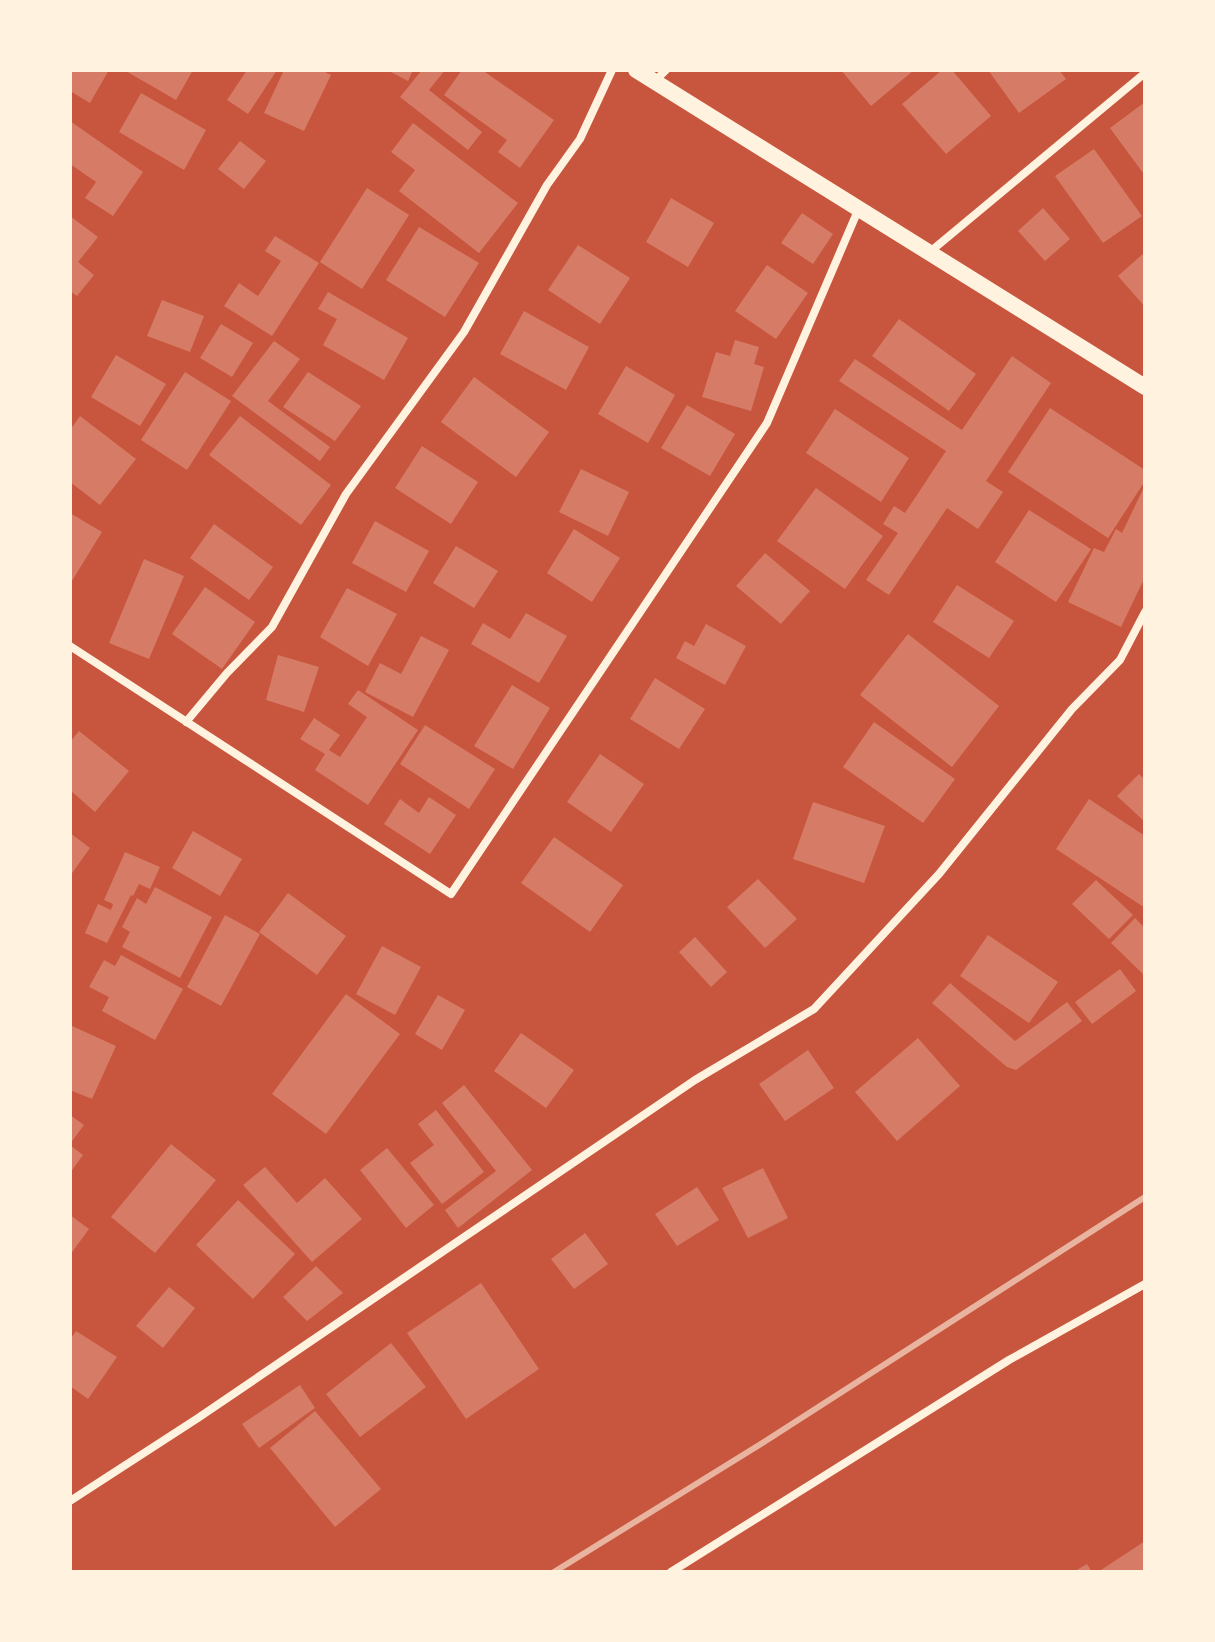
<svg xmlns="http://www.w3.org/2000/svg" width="1215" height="1642" font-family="Inter,sans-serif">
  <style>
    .building { fill: #d67c66 }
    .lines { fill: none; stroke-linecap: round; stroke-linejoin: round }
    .minor { stroke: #fff3e0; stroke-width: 8 }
    .secondary { stroke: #fff3e0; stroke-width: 16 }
    .rail { stroke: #e9b49f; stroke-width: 6 }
  </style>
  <rect width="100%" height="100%" fill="#c8553d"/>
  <path class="building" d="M 70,70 L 109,70 L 90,103 L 70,91 Z
    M 124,70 L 193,70 L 176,100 Z
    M 247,70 L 277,70 L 248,114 L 227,100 Z
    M 284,70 L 321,70 L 331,75 L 304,131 L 264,113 Z
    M 387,70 L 413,70 L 408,81 Z
    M 422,70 L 445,70 L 429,90 L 482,132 L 468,150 L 400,97 Z
    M 462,70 L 482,70 L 554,120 L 520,168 L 498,152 L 507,140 L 444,95 Z
    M 841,70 L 914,70 L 871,106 Z
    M 942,70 L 952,70 L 991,116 L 946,154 L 902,104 Z
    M 988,70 L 1059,70 L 1066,79 L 1019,113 Z
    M 141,93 L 206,130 L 184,170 L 119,132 Z
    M 1145,102 L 1145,171 L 1143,173 L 1110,128 Z
    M 70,121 L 143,172 L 113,216 L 85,198 L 96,182 L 70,164 Z
    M 413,123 L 518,203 L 479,253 L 399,191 L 415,170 L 391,152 Z
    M 240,141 L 266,161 L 244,189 L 218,169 Z
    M 1094,149 L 1142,216 L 1103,243 L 1055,176 Z
    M 367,188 L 409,215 L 362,289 L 320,262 Z
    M 671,198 L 714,223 L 688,267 L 646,242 Z
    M 1043,208 L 1070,239 L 1045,261 L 1018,231 Z
    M 802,213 L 833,234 L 813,264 L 781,243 Z
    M 70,216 L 98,237 L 78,262 L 94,275 L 77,296 L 70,291 Z
    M 419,227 L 479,263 L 445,317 L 386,280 Z
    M 275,236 L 319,263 L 272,336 L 224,306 L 239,283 L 258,296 L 281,261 L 265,251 Z
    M 578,245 L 630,278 L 600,324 L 548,290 Z
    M 1145,252 L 1145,307 L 1118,276 Z
    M 767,265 L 808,293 L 776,339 L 735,311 Z
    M 328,292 L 408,338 L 384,380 L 323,345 L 337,319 L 318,309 Z
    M 162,300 L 204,316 L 190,352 L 147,336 Z
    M 524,311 L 589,347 L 566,390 L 500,354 Z
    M 899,319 L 976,374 L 949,411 L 872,356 Z
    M 221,324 L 253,343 L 232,377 L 200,358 Z
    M 735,340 L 759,347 L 754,364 L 764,367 L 751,411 L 702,397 L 716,352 L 730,356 Z
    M 274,341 L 300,359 L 268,401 L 330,447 L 320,461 L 232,396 Z
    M 116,355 L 166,384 L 140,426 L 91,397 Z
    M 1012,356 L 1051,383 L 986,481 L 1003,492 L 978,529 L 947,508 L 889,595 L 866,580 L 898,533 L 883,524 L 894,506 L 905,513 L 946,451 L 839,381 L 855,359 L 962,430 Z
    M 626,366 L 675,395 L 648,443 L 598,414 Z
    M 185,372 L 231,401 L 187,470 L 141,440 Z
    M 308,372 L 361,406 L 335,441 L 283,407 Z
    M 474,377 L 549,432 L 516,477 L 441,422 Z
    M 687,405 L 735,434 L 710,476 L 661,448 Z
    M 1050,408 L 1145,470 L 1145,481 L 1108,538 L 1008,472 Z
    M 835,409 L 909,458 L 881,502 L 806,453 Z
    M 80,416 L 136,459 L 100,505 L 70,482 L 70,430 Z
    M 240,416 L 331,485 L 301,525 L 209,455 Z
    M 422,446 L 478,482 L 451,524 L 395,488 Z
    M 581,469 L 629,492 L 608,536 L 559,512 Z
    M 1145,485 L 1145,577 L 1121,627 L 1068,602 L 1094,548 L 1104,552 L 1116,529 L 1122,533 Z
    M 816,488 L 883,536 L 845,589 L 777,541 Z
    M 1029,510 L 1091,549 L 1056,602 L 995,562 Z
    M 70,513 L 102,532 L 70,584 Z
    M 375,521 L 429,551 L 406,592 L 352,563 Z
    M 214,524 L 273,567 L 249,600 L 190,558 Z
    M 574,529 L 620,558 L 592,602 L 547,573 Z
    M 456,546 L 498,571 L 474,608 L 433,583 Z
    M 765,553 L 810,591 L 781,624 L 736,586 Z
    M 144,559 L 184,576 L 149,659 L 109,643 Z
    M 957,585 L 1014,621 L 989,658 L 933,622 Z
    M 205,587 L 255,622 L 222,669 L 172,634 Z
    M 347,588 L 397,614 L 368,666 L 320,637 Z
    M 526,613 L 567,636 L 539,683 L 471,644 L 483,623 L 510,639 Z
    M 706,624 L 746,646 L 725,685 L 676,658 L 685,641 L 694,646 Z
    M 908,634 L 999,706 L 952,767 L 860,695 Z
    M 421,636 L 449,650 L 413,717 L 365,692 L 380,663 L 401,674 Z
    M 278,655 L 319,667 L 304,712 L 266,700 Z
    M 655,678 L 705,709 L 679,749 L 630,719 Z
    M 512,685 L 550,708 L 513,769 L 474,746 Z
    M 358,690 L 418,730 L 368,805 L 315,770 L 325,754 L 300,739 L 314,718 L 340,735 L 329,750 L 340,757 L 367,717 L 348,704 Z
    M 874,722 L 955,779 L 923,823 L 843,767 Z
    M 425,725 L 495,769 L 469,809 L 400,764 Z
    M 79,731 L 129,771 L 95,812 L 70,790 L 70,742 Z
    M 600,754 L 644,784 L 611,832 L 567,802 Z
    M 1139,774 L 1145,780 L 1145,822 L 1117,796 Z
    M 429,797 L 456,815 L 430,854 L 384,824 L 400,799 L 419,813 Z
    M 1089,799 L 1145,836 L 1145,908 L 1056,849 Z
    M 813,802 L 885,826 L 864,883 L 793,859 Z
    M 193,831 L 242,859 L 220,896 L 172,868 Z
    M 70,833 L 90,848 L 70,876 Z
    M 554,837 L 623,885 L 590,932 L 521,883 Z
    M 125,852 L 160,867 L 150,889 L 139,884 L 133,896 L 131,895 L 107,943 L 85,933 L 98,904 L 111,910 L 113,904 L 104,900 Z
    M 758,879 L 797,919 L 765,948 L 727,907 Z
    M 1096,880 L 1133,915 L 1109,939 L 1072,904 Z
    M 155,887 L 212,917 L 180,978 L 122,947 L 130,932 L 122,927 L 137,898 L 146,904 Z
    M 288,893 L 346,936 L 317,975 L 259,932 Z
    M 225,915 L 260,934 L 221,1006 L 187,987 Z
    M 1135,918 L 1145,928 L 1145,976 L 1111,943 Z
    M 988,935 L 1058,982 L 1029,1023 L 960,976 Z
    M 695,937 L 727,972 L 711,987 L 679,952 Z
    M 382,946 L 421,967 L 395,1015 L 356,994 Z
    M 121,955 L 183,989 L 155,1040 L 102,1011 L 109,997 L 89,987 L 104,960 L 115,966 Z
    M 1120,969 L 1136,991 L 1092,1024 L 1075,1002 Z
    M 950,983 L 1015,1041 L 1067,1002 L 1082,1021 L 1016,1070 L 1007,1067 L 932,1003 Z
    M 346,994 L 400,1034 L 326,1134 L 272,1094 Z
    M 438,995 L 465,1010 L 442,1050 L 415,1034 Z
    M 70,1025 L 116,1046 L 92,1099 L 70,1090 Z
    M 521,1033 L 574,1070 L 546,1108 L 494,1071 Z
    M 918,1038 L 960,1086 L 897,1141 L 855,1092 Z
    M 808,1050 L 834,1088 L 785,1121 L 759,1084 Z
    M 464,1085 L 532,1170 L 458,1228 L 445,1210 L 496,1171 L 442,1103 Z
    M 436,1110 L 484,1172 L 442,1204 L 410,1163 L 434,1145 L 418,1124 Z
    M 70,1115 L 84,1125 L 70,1144 Z
    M 171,1144 L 216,1180 L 155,1253 L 111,1217 Z
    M 70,1145 L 83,1155 L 70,1173 Z
    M 387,1148 L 434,1205 L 406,1228 L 360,1170 Z
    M 265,1167 L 297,1203 L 325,1178 L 362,1219 L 312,1262 L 243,1185 Z
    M 763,1168 L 788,1218 L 748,1238 L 722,1188 Z
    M 697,1187 L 719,1220 L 677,1246 L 655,1214 Z
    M 238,1200 L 295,1254 L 253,1299 L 196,1245 Z
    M 70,1215 L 89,1229 L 70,1255 Z
    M 585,1233 L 608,1264 L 574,1289 L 551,1259 Z
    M 316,1266 L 343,1293 L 307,1321 L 283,1297 Z
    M 481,1283 L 539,1369 L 466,1419 L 407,1333 Z
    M 169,1287 L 195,1308 L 163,1348 L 136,1326 Z
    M 76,1331 L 117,1357 L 88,1399 L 70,1386 L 70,1340 Z
    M 391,1343 L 426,1387 L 360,1437 L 326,1394 Z
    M 300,1385 L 315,1408 L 259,1448 L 242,1424 Z
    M 315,1411 L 381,1489 L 335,1527 L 270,1448 Z
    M 1145,1541 L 1145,1572 L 1098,1572 Z
    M 1087,1564 L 1092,1572 L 1073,1572 Z"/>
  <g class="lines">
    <path class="minor" d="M 655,81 L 666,70
      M 931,251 L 1145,73
      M 70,646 L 451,894 L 767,423 L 859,208
      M 186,722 L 227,673 L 272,627 L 346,494 L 464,332 L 547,185 L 580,139 L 612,70
      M 70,1501 L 198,1418 L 695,1080 L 814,1009 L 939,874 L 1072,709 L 1120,660 L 1145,612
      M 671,1572 L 1009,1360 L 1145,1284"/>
    <path class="secondary" d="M 636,70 L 1145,387"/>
    <path class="rail" d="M 554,1572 L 764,1442 L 1145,1197"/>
  </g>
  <rect width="1215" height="1642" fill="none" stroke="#fff3e0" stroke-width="144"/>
</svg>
